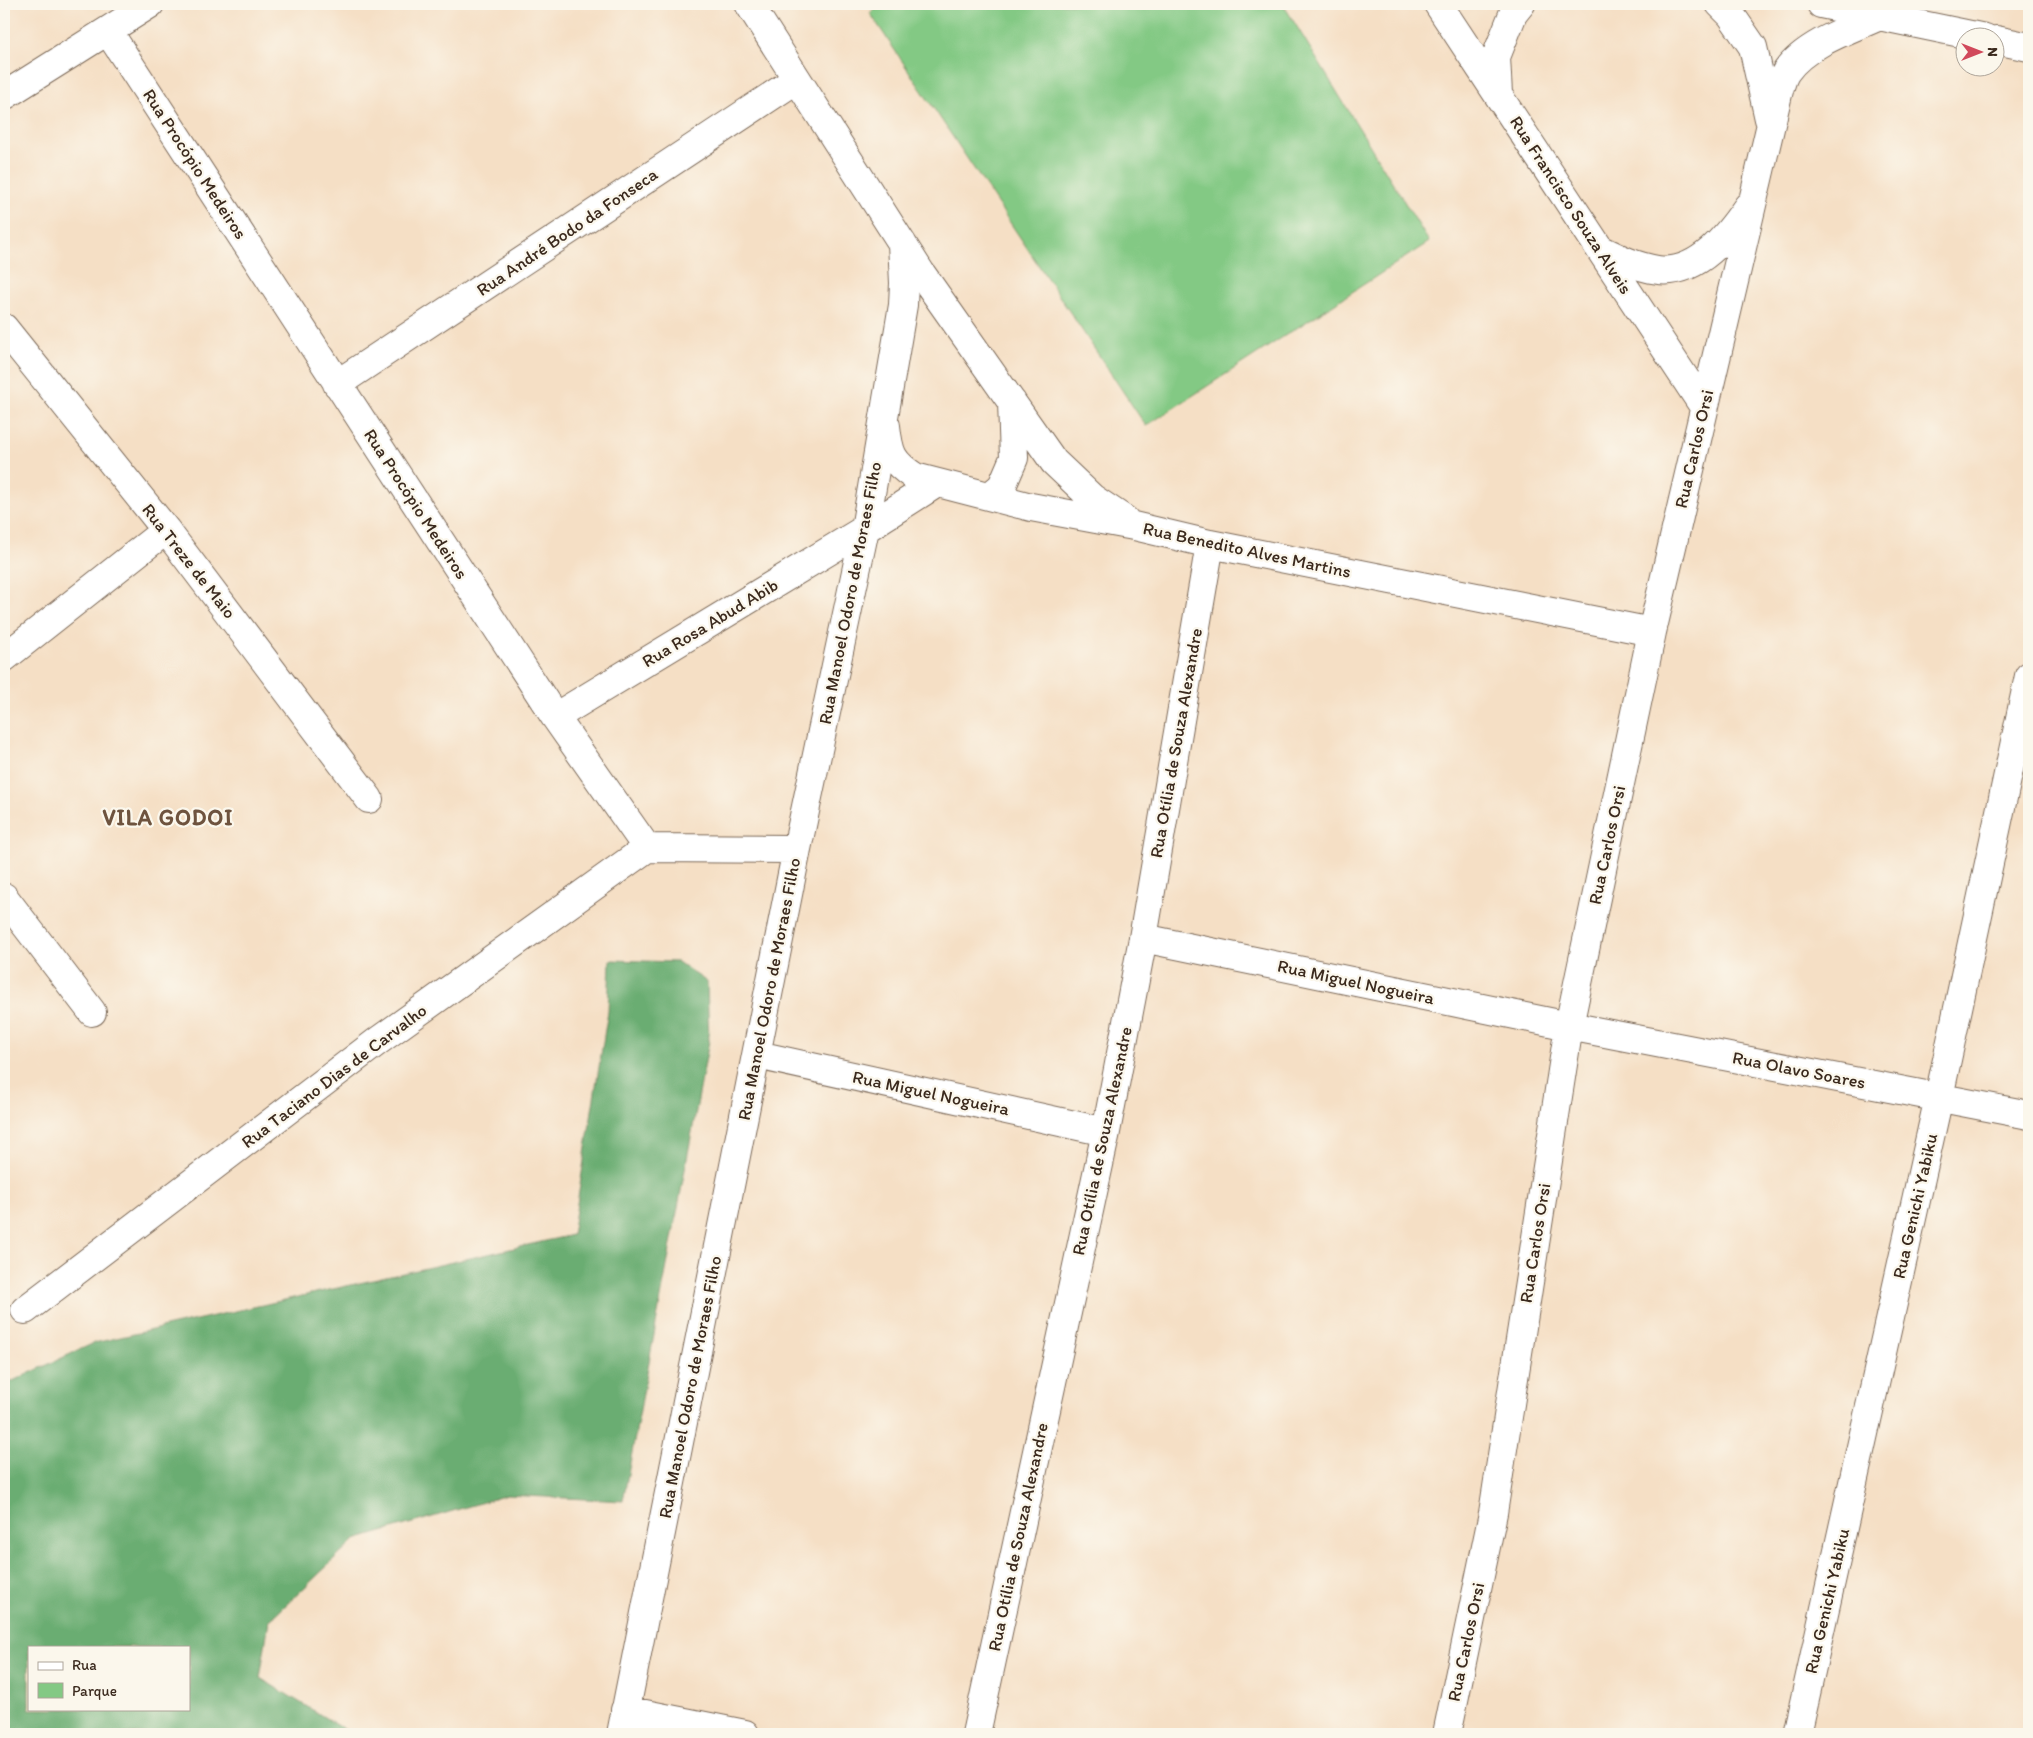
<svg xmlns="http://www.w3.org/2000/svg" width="2033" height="1738" font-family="Itim,sans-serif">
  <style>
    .green { fill: #83c984; stroke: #5f7a51 }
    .forest { fill: #6aad72; stroke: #526c48; fill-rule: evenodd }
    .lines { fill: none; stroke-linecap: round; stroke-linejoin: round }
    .minor-casing { stroke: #7c6958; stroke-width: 30 }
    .minor { stroke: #fff; stroke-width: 28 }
    .labels { text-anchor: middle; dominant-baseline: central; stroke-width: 4.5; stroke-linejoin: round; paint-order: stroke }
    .street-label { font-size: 18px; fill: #3b2a1e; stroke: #fbf7ec }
    .district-label { font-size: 22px; font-weight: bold; letter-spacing: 1px; fill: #6e533e; stroke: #fbf7ec }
  </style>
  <rect width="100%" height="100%" fill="#fbf7ec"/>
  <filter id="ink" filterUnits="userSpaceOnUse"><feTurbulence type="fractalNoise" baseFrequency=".02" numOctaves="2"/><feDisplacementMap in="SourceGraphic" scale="10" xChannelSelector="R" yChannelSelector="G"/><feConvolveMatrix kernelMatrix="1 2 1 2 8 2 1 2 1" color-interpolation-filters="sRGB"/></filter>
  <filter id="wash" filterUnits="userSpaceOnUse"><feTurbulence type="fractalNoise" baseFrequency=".0096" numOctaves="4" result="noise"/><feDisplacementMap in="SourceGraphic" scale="20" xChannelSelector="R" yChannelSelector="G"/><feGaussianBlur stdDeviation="1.12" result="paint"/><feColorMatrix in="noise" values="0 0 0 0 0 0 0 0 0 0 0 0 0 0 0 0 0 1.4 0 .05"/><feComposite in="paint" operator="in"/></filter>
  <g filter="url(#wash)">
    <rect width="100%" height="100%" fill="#f5dfc5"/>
    <path class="green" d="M 884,4 L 1283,4 L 1429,242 L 1146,426 L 870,13 Z"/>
    <path class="forest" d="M 610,960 L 678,962 L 707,982 L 709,1041 L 623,1501 L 507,1495 L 355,1540 L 269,1621 L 260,1678 L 352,1734 L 4,1734 L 4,1385 L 94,1343 L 572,1235 L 608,1011 ZM 29,1647 L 189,1647 L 189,1709 L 29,1709 Z"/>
  </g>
  <g filter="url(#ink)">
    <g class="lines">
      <defs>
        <path id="minor" d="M 749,4 L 921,273 L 1054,462 L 1092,498 L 1125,520
          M 1438,4 L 1704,407
          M 1720,4 L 1731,15 L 1753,47 L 1769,119
          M 1821,4 L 1985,38
          M 108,31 L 555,717 L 647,848 L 797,849
          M 1996,40 L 2029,47
          M 1498,94 L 1496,57 L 1513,14 L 1521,4
          M 4,96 L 150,4
          M 1600,249 C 1618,258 1637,267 1658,270 C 1698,275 1728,235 1748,206
          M 4,328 L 166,530 L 369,799
          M 337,384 L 797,79
          M 886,426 C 889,454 892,462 915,477 L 1031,507 L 1134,526 L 1210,544 L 1652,632
          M 990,496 L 1002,486 L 1014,458 L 1012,402
          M 4,658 L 166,530
          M 555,717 L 865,529 L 937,483
          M 4,897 L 92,1012
          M 1143,938 L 1569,1026 L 2029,1115
          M 757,1055 L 1106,1132
          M 25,1310 L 378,1041 L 647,848
          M 625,1710 L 745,1734
          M 621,1734 L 797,849 L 865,529 L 903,305 L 904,283 L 902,243
          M 976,1734 L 1106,1132 L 1143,938 L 1210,544
          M 1447,1734 L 1493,1513 L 1569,1026 L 1652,632 L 1778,94 C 1780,87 1782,78 1786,72 C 1805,44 1850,29 1880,16
          M 1797,1734 L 1939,1097 L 2029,676"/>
      </defs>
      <use href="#minor" class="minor-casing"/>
      <use href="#minor" class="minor"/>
    </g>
  </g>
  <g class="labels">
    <g class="street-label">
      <text transform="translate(195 164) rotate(57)">Rua Procópio Medeiros</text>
      <text transform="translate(1571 205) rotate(57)">Rua Francisco Souza Alveis</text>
      <text transform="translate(567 232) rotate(-34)">Rua André Bodo da Fonseca</text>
      <text transform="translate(1694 449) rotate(-77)">Rua Carlos Orsi</text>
      <text transform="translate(416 504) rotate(57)">Rua Procópio Medeiros</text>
      <text transform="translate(1247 550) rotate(12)">Rua Benedito Alves Martins</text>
      <text transform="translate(189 561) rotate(52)">Rua Treze de Maio</text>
      <text transform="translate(850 593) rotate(-79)">Rua Manoel Odoro de Moraes Filho</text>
      <text transform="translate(710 623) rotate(-31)">Rua Rosa Abud Abib</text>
      <text transform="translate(1176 743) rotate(-80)">Rua Otília de Souza Alexandre</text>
      <text transform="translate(1607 845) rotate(-78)">Rua Carlos Orsi</text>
      <text transform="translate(1356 982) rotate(12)">Rua Miguel Nogueira</text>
      <text transform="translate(769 989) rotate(-79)">Rua Manoel Odoro de Moraes Filho</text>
      <text transform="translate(1799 1070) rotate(11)">Rua Olavo Soares</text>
      <text transform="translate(334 1076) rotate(-37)">Rua Taciano Dias de Carvalho</text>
      <text transform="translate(931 1093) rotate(12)">Rua Miguel Nogueira</text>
      <text transform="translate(1102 1141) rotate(-78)">Rua Otília de Souza Alexandre</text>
      <text transform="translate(1915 1206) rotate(-77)">Rua Genichi Yabiku</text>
      <text transform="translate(1535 1243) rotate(-81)">Rua Carlos Orsi</text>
      <text transform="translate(690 1387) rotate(-79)">Rua Manoel Odoro de Moraes Filho</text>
      <text transform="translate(1018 1537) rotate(-78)">Rua Otília de Souza Alexandre</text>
      <text transform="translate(1827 1601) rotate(-77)">Rua Genichi Yabiku</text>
      <text transform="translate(1466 1642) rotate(-78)">Rua Carlos Orsi</text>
    </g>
    <g class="district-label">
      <text x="168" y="817">VILA GODOI</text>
    </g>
  </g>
  <rect width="2033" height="1738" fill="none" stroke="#fbf7ec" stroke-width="20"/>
  <rect x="28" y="1646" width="162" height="65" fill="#fbf7ec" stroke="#aea59a"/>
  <rect x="38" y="1662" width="25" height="8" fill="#ffffff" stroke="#aea59a"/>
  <text x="72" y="1670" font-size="15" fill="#3b2a1e">Rua</text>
  <rect x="38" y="1683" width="25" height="15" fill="#83c984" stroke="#aea59a"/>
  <text x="72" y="1696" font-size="15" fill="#3b2a1e">Parque</text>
  <g transform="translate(1980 52) rotate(90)"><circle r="24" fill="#fbf7ec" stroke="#aea59a"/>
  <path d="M0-4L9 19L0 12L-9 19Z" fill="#d1495b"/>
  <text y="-8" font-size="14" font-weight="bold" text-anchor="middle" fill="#3b2a1e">N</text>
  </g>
</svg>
